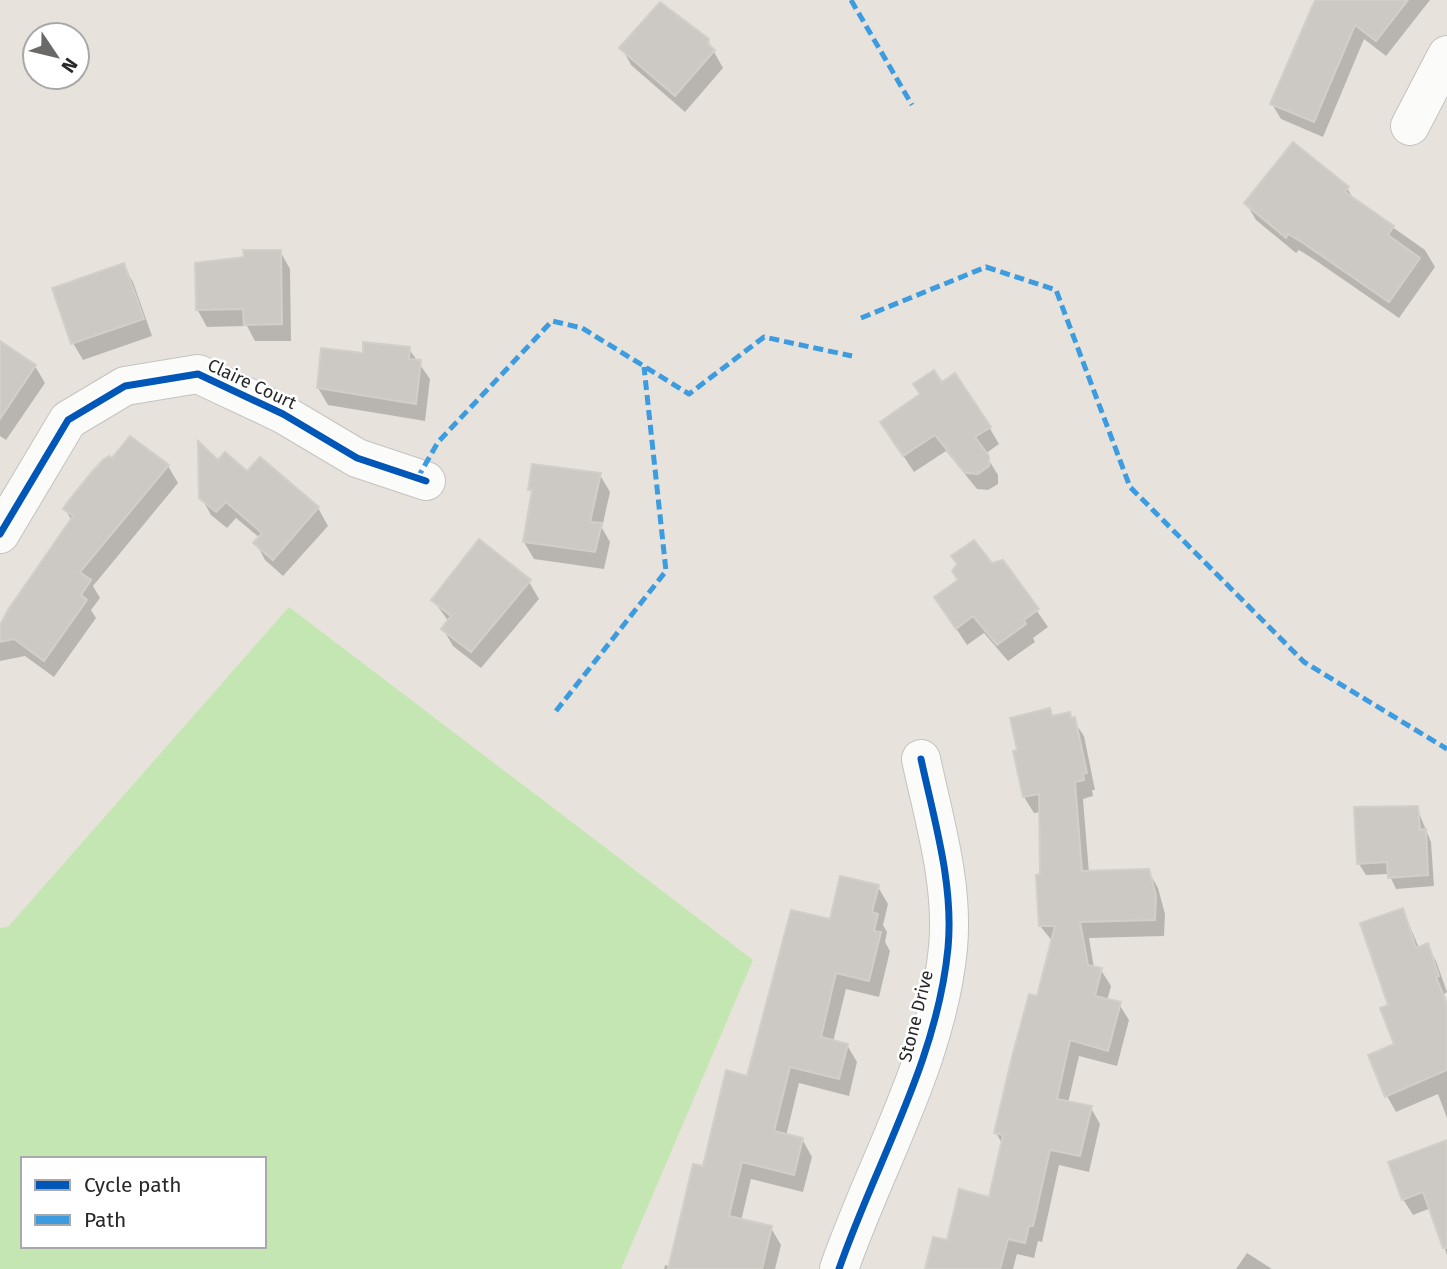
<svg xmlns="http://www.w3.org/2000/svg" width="1447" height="1269" font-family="'Fira Sans',sans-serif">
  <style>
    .green { fill: #c4e6b2; fill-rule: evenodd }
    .shadow { fill: #0003 }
    .building { fill: #ccc9c4; stroke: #d2cec8; stroke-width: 2 }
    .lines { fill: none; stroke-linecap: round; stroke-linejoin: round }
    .minor-casing { stroke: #c4c2c2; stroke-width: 40 }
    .minor { stroke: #fbfbfa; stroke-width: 38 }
    .quiet { stroke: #3d9ce0; stroke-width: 5; stroke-dasharray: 10 5; stroke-linecap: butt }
    .cycleway-casing { stroke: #fff; stroke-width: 11 }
    .cycleway { stroke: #0057b8; stroke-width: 7 }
    .labels { text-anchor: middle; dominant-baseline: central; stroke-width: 5; stroke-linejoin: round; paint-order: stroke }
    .street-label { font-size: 18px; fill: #282828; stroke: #fff }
  </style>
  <rect width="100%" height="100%" fill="#e7e3dc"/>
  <path class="green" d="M 289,607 L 753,960 L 621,1269 L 0,1269 L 0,928 L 8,927 ZM 23,1159 L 264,1159 L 264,1246 L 23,1246 Z"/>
  <path class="shadow" d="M 1316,0 L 1430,0 L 1386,56 L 1364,39 L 1323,137 L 1281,119 L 1272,104 Z
    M 708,41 L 723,68 L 685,112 L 631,65 L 622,48 Z
    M 1347,188 L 1354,200 L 1425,250 L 1435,267 L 1399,318 L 1315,260 L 1299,250 L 1296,253 L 1256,220 L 1246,203 Z
    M 280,251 L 290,269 L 291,341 L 255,341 L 247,326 L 207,327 L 197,309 L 245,259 Z
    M 123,265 L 133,282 L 152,336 L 83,360 L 73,343 Z
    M 0,343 L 35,366 L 45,383 L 6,440 L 0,436 Z
    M 409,349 L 430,379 L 425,421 L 328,405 L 318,388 L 364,355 Z
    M 942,384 L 989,427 L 999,444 L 985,454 L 998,475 L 998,484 L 988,490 L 977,489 L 946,451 L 914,472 L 892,439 Z
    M 130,438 L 168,466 L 178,483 L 93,586 L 100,598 L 91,610 L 96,618 L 54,677 L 25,656 L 0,661 L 0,625 L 72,521 L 65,509 Z
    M 218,462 L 318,508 L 328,526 L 283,576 L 265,560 L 256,543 L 260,538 L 236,518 L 227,528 L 211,515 L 201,497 Z
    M 600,475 L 610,492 L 602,528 L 610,542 L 604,569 L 534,559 L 524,542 L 533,495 L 530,489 Z
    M 1003,562 L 1048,627 L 1033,638 L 1035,642 L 1008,661 L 984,633 L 967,645 L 936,598 Z
    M 529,582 L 539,599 L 481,668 L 453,646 L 443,629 L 449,622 L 433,600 Z
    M 1050,710 L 1054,717 L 1069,714 L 1084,736 L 1095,790 L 1092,790 L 1093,796 L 1083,799 L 1089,873 L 1148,871 L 1158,888 L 1165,914 L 1164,936 L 1089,938 L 1094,968 L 1101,970 L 1111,986 L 1107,1001 L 1119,1004 L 1129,1020 L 1117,1066 L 1079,1056 L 1068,1103 L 1091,1108 L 1100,1124 L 1089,1172 L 1059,1165 L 1042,1242 L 1038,1241 L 1034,1258 L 1017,1254 L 1013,1269 L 927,1269 L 990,1199 L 1003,1145 L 996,1133 L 1053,942 L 1040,926 L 1041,812 L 1034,813 L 1024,797 L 1019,751 Z
    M 1417,808 L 1431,842 L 1434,886 L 1396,889 L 1389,874 L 1366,875 L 1359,864 Z
    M 878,887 L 888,904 L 883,925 L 887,932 L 885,942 L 890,951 L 879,997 L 846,989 L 833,1042 L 847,1045 L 857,1062 L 849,1096 L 799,1083 L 786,1136 L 802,1139 L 812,1157 L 803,1192 L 751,1179 L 741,1221 L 771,1228 L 781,1245 L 775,1269 L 664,1269 L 665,1265 L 671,1267 L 704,1168 L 831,921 Z
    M 1403,910 L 1419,948 L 1427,945 L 1436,961 L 1447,992 L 1444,994 L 1447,1002 L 1447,1118 L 1438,1094 L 1396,1112 L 1387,1096 L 1397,1045 L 1390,1006 Z
    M 1447,1142 L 1447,1255 L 1431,1208 L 1413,1215 L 1403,1199 Z
    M 1247,1253 L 1272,1269 L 1236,1269 Z"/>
  <path class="building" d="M 1315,0 L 1408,0 L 1376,41 L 1355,25 L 1314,122 L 1270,104 Z
    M 660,2 L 709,39 L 708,44 L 715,50 L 675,96 L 619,48 Z
    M 1293,142 L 1349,187 L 1345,192 L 1394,226 L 1388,235 L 1420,258 L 1389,302 L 1303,243 L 1288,234 L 1286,238 L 1244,203 Z
    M 243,250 L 281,250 L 282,324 L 244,325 L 243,309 L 196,310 L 195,263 L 244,257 Z
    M 124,263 L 144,319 L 71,344 L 52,288 Z
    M 0,341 L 36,365 L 0,419 Z
    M 363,342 L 410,347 L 409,359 L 421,360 L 416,404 L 317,388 L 321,348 L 363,353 Z
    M 934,370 L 942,382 L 955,373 L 991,427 L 975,437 L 989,456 L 989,466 L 978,474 L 965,473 L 935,435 L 903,456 L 880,422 L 920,394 L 913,384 Z
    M 130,436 L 169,465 L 80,572 L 91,580 L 81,595 L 87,600 L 44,661 L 14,639 L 0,642 L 0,625 L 8,610 L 73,516 L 63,509 L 66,504 L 91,473 L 103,460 L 109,456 L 112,458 Z
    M 198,441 L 218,460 L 225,452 L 247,471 L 260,457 L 319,507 L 273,560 L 253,543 L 262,533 L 226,502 L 216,512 L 199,498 Z
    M 532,464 L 601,473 L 590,522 L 602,523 L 595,552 L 523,542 L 532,490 L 528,490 Z
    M 479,539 L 531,580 L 471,652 L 441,629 L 451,616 L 431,600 Z
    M 974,540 L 992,563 L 1003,560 L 1039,609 L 1024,620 L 1026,624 L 997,645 L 973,616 L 956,629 L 934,597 L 958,580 L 952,571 L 957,564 L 951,556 Z
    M 1050,708 L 1052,716 L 1070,712 L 1071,718 L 1075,717 L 1087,773 L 1083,774 L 1084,780 L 1075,782 L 1082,871 L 1149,869 L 1156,896 L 1155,920 L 1080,922 L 1088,965 L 1102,968 L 1095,996 L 1121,1002 L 1108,1051 L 1070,1040 L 1057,1099 L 1092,1106 L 1080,1156 L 1050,1150 L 1033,1226 L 1029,1226 L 1025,1243 L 1008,1239 L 1000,1269 L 925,1269 L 933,1237 L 947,1240 L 959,1189 L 989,1197 L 1003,1135 L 994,1133 L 1012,1057 L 1029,994 L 1037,996 L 1055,926 L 1039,926 L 1036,875 L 1040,874 L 1039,794 L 1023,797 L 1013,751 L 1017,750 L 1010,718 Z
    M 1418,806 L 1420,830 L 1426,829 L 1428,875 L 1388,878 L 1387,862 L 1357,864 L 1354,807 Z
    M 840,876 L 879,885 L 872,912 L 878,914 L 874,931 L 881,932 L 869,981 L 836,973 L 821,1037 L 848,1044 L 839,1079 L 790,1067 L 774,1131 L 803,1138 L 794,1175 L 742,1162 L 729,1216 L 772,1226 L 762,1269 L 668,1269 L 693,1164 L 703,1166 L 726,1070 L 747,1076 L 791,910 L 830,919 Z
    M 1403,908 L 1416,948 L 1428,943 L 1439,976 L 1436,977 L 1447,1004 L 1447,1070 L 1385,1097 L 1368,1055 L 1394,1044 L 1380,1008 L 1388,1005 L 1360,923 Z
    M 1447,1140 L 1447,1248 L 1443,1248 L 1423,1192 L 1402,1200 L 1388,1162 Z"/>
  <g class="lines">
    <defs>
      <path id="minor" d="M 1410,126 L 1447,55
        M 0,534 L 68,420 L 125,386 L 198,374 L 283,414 L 357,458 L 426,481
        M 839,1269 C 876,1162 937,1062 948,948 C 954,884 934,820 921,759"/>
    </defs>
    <use href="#minor" class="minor-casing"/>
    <use href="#minor" class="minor"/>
    <path class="quiet" d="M 851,0 L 912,105
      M 861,318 L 986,267 L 1056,290 L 1130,487 L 1304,662 L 1447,749
      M 417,479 L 438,442 L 552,321 L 582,328 L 689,394 L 764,337 L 852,356
      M 556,711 L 666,571 L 644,367"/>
    <defs>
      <path id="cycleway" d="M 0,534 L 68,420 L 125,386 L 198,374 L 283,414 L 357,458 L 426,481
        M 839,1269 C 876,1162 937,1062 948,948 C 954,884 934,820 921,759"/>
    </defs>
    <use href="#cycleway" class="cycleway-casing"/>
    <use href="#cycleway" class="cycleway"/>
  </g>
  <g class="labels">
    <g class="street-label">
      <text transform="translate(252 384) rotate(25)">Claire Court</text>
      <text transform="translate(916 1016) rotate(-76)">Stone Drive</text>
    </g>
  </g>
  <rect x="21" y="1157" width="245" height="91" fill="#ffffff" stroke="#a9a9a9" stroke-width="2"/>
  <rect x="35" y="1180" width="35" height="10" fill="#0057b8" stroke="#a9a9a9" stroke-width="2"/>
  <text x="84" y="1192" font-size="21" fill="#282828">Cycle path</text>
  <rect x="35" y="1215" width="35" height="10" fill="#3d9ce0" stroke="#a9a9a9" stroke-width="2"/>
  <text x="84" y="1227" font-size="21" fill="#282828">Path</text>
  <g transform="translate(56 56) rotate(125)"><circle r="33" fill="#ffffff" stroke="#a9a9a9" stroke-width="2"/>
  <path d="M0-5L12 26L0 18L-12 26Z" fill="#6b6967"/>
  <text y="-10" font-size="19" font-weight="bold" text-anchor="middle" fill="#282828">N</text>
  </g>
</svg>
